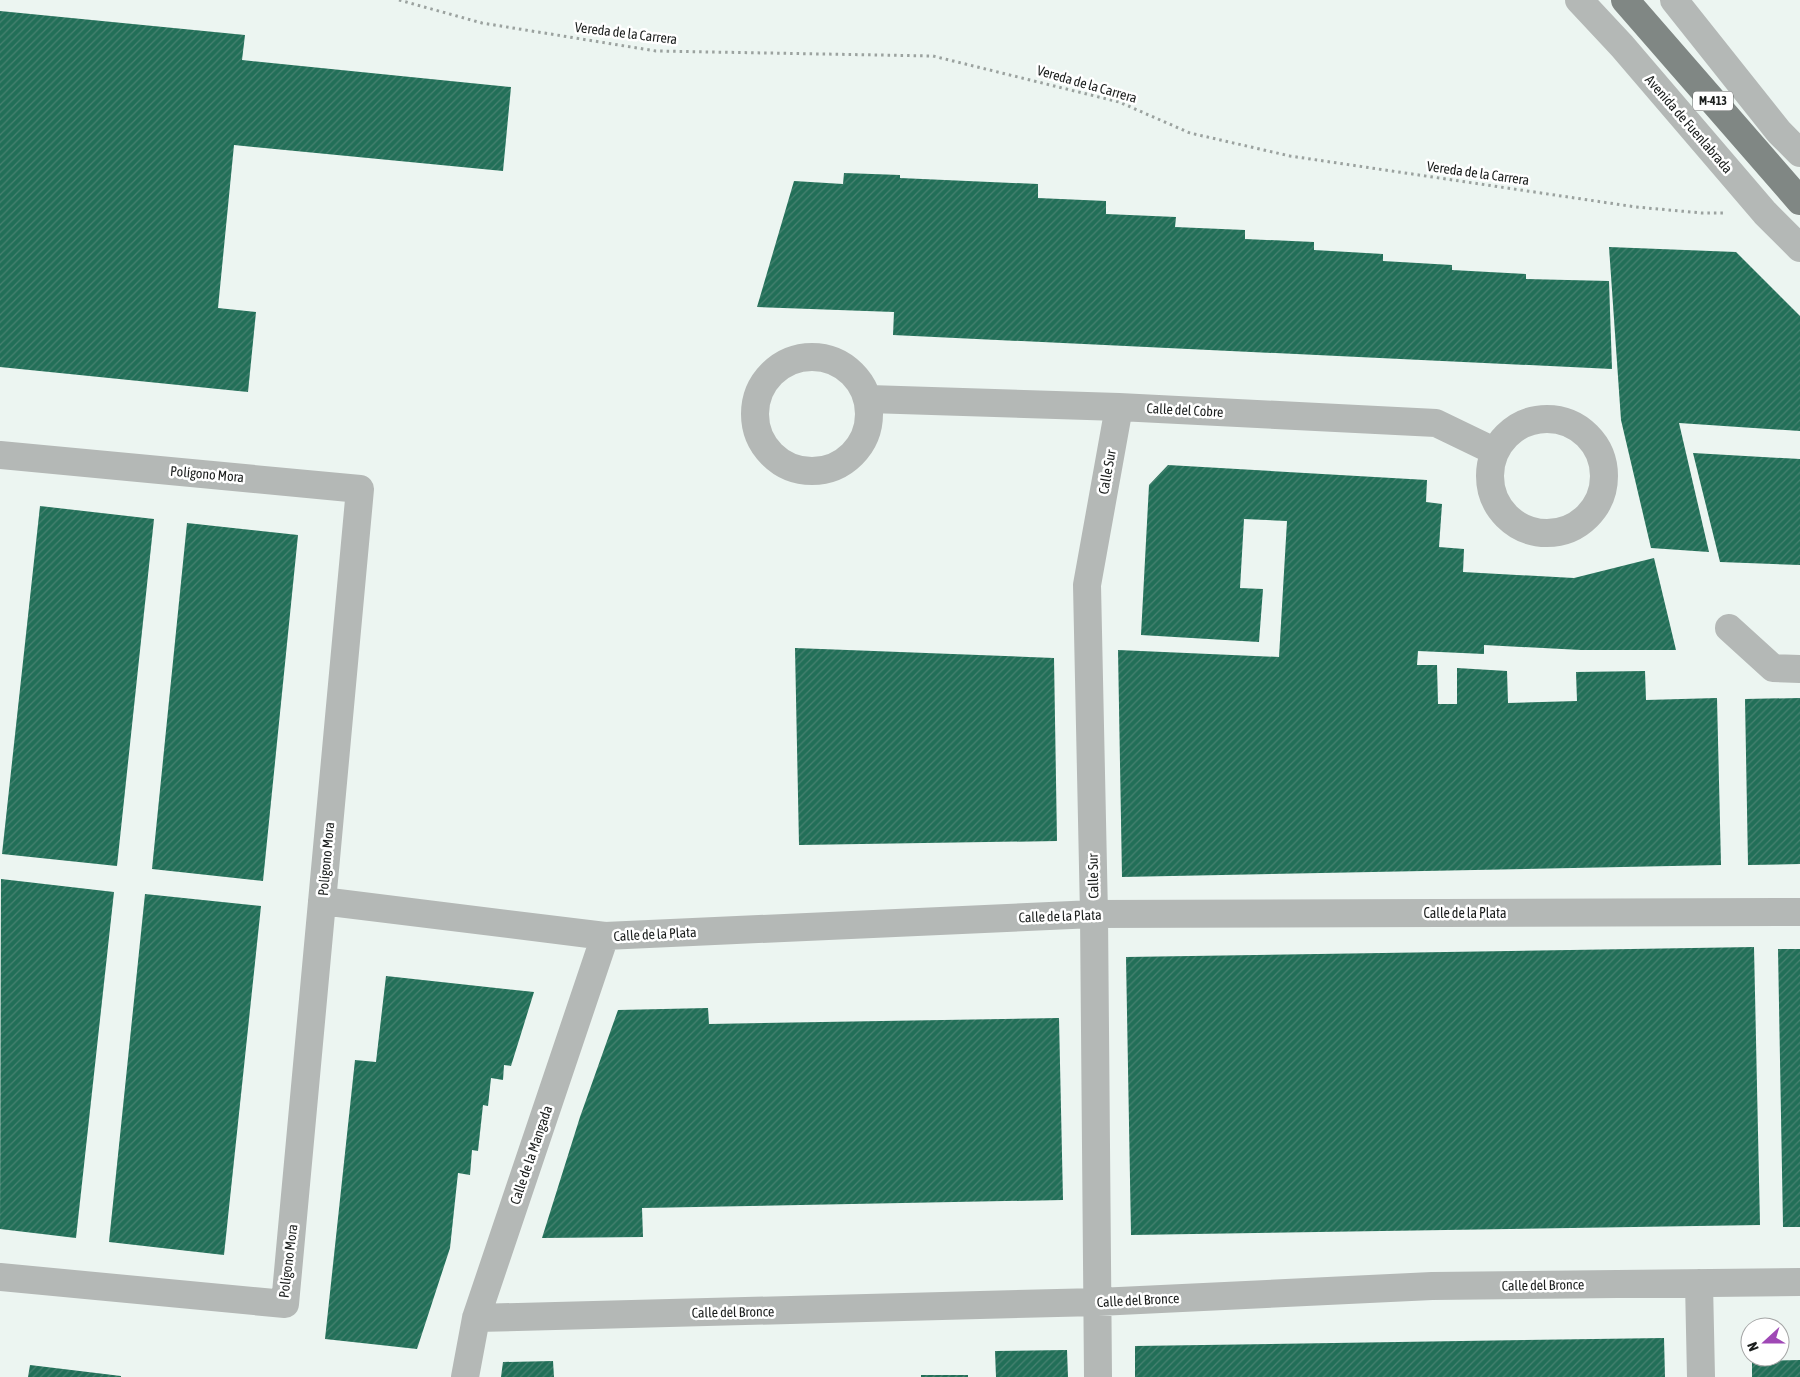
<svg xmlns="http://www.w3.org/2000/svg" width="1800" height="1377" font-family="'Asap Condensed',sans-serif">
  <style>
    .building { fill: url(#building-hatch) }
    .lines { fill: none; stroke-linecap: round; stroke-linejoin: round }
    .path { stroke: #9ba29f; stroke-width: 3; stroke-dasharray: 2.5 4; stroke-linecap: butt }
    .minor { stroke: #b4b8b6; stroke-width: 28 }
    .major { stroke: #808784; stroke-width: 28 }
    .labels { text-anchor: middle; dominant-baseline: central; stroke-width: 5; stroke-linejoin: round; paint-order: stroke }
    .shield { fill: #fff; stroke: #5f6261; stroke-width: 1 }
    .shield-label { font-size: 12px; font-weight: bold; fill: #1b1e1d }
    .street-label { font-size: 14px; fill: #1b1e1d; stroke: #fff }
  </style>
  <defs>
    <pattern id="building-hatch" width="6" height="6" patternUnits="userSpaceOnUse" patternTransform="scale(1.25)"><rect width="6" height="6" fill="#226f58"/><path d="M-1 1l2-2M0 6l6-6M5 7l2-2" fill="none" stroke="#488271"/></pattern>
  </defs>
  <rect width="100%" height="100%" fill="#ecf5f1"/>
  <path class="building" d="M 0,11 L 245,35 L 242,60 L 511,87 L 503,171 L 234,145 L 218,308 L 256,312 L 248,392 L 0,367 Z
    M 844,173 L 900,175 L 900,178 L 1038,184 L 1038,198 L 1106,201 L 1106,214 L 1176,217 L 1175,227 L 1245,230 L 1245,239 L 1314,242 L 1314,250 L 1383,254 L 1383,261 L 1452,265 L 1452,270 L 1526,274 L 1526,279 L 1609,281 L 1612,369 L 893,335 L 894,312 L 757,307 L 794,181 L 843,184 Z
    M 1609,247 L 1736,252 L 1800,316 L 1800,431 L 1679,423 L 1709,552 L 1651,548 L 1621,420 Z
    M 1693,453 L 1800,459 L 1800,565 L 1720,562 Z
    M 1168,465 L 1427,480 L 1426,502 L 1442,504 L 1439,547 L 1464,549 L 1463,572 L 1574,578 L 1654,558 L 1676,650 L 1581,650 L 1484,645 L 1484,654 L 1418,651 L 1417,665 L 1437,665 L 1438,704 L 1457,704 L 1457,668 L 1507,671 L 1508,703 L 1577,701 L 1576,672 L 1645,671 L 1646,700 L 1717,698 L 1721,865 L 1122,877 L 1118,650 L 1279,657 L 1287,521 L 1244,519 L 1240,588 L 1263,589 L 1259,642 L 1141,635 L 1149,485 Z
    M 40,506 L 154,519 L 117,866 L 2,854 Z
    M 187,523 L 298,535 L 263,881 L 152,869 Z
    M 795,648 L 1054,658 L 1057,841 L 799,845 Z
    M 1800,698 L 1800,864 L 1748,865 L 1745,699 Z
    M 1,879 L 114,892 L 76,1238 L 0,1229 Z
    M 145,894 L 261,906 L 224,1255 L 109,1242 Z
    M 1754,947 L 1760,1225 L 1131,1235 L 1126,957 Z
    M 1778,949 L 1800,949 L 1800,1227 L 1783,1227 Z
    M 386,976 L 534,992 L 511,1066 L 504,1065 L 503,1080 L 491,1078 L 488,1106 L 483,1105 L 478,1151 L 472,1150 L 470,1175 L 458,1173 L 450,1248 L 417,1349 L 325,1339 L 355,1060 L 376,1062 Z
    M 708,1008 L 709,1024 L 1059,1018 L 1063,1200 L 642,1208 L 643,1237 L 542,1238 L 580,1117 L 618,1010 Z
    M 1664,1338 L 1665,1377 L 1135,1377 L 1135,1346 Z
    M 1067,1350 L 1068,1377 L 996,1377 L 995,1351 Z
    M 1800,1360 L 1800,1377 L 1752,1377 L 1752,1361 Z
    M 553,1361 L 554,1377 L 501,1377 L 503,1362 Z
    M 30,1365 L 121,1376 L 121,1377 L 28,1377 Z
    M 921,1375 L 968,1375 L 968,1377 L 921,1377 Z"/>
  <g class="lines">
    <path class="path" d="M 399,0 L 482,23 L 656,51 L 933,56 L 1119,102 L 1190,133 L 1290,156 L 1636,207 L 1702,213 L 1725,213"/>
    <path class="minor" d="M 1579,0 L 1622,46 L 1765,213 L 1800,248
      M 1674,0 L 1779,132 L 1800,153
      M755 414a57 57 0 1 1 114 0a57 57 0 1 1-114 0Z
      M 869,399 L 1119,407 L 1436,423 L 1494,451
      M1490 476a57 57 0 1 1 114 0a57 57 0 1 1-114 0Z
      M 0,455 L 360,489 L 285,1304 L 0,1277
      M 1729,628 L 1773,668 L 1800,669
      M 322,901 L 605,936 L 1094,914 L 1800,912
      M 1699,1283 L 1701,1377
      M 476,1318 L 1098,1302 L 1432,1286 L 1800,1282
      M 465,1377 L 476,1318 L 605,936
      M 1098,1377 L 1094,914 L 1087,585 L 1119,407"/>
    <path class="major" d="M 1625,0 L 1800,201"/>
  </g>
  <g class="labels">
    <rect class="shield" x="1693" y="91.5" width="40" height="19" rx="4"/>
    <g class="shield-label">
      <text x="1713" y="101">M-413</text>
    </g>
    <g class="street-label">
      <text transform="translate(626 33) rotate(7)">Vereda de la Carrera</text>
      <text transform="translate(1087 84) rotate(16)">Vereda de la Carrera</text>
      <text transform="translate(1689 124) rotate(49)">Avenida de Fuenlabrada</text>
      <text transform="translate(1478 173) rotate(8)">Vereda de la Carrera</text>
      <text transform="translate(1185 410) rotate(3)">Calle del Cobre</text>
      <text transform="translate(1107 472) rotate(-80)">Calle Sur</text>
      <text transform="translate(207 474) rotate(5)">Polígono Mora</text>
      <text transform="translate(326 859) rotate(-85)">Polígono Mora</text>
      <text transform="translate(1093 876) rotate(-91)">Calle Sur</text>
      <text x="1465" y="913">Calle de la Plata</text>
      <text transform="translate(1060 916) rotate(-2)">Calle de la Plata</text>
      <text transform="translate(655 934) rotate(-3)">Calle de la Plata</text>
      <text transform="translate(531 1155) rotate(-71)">Calle de la Mangada</text>
      <text transform="translate(288 1261) rotate(-83)">Polígono Mora</text>
      <text transform="translate(1543 1285) rotate(-1)">Calle del Bronce</text>
      <text transform="translate(1138 1300) rotate(-3)">Calle del Bronce</text>
      <text transform="translate(733 1312) rotate(-1)">Calle del Bronce</text>
    </g>
  </g>
  <g transform="translate(1765 1342) rotate(249)"><circle r="24" fill="#ffffff" stroke="#a4a5a5"/>
  <path d="M0-4L9 19L0 12L-9 19Z" fill="#9f48b5"/>
  <text y="-8" font-size="14" font-weight="bold" text-anchor="middle" fill="#1b1e1d">N</text>
  </g>
</svg>
